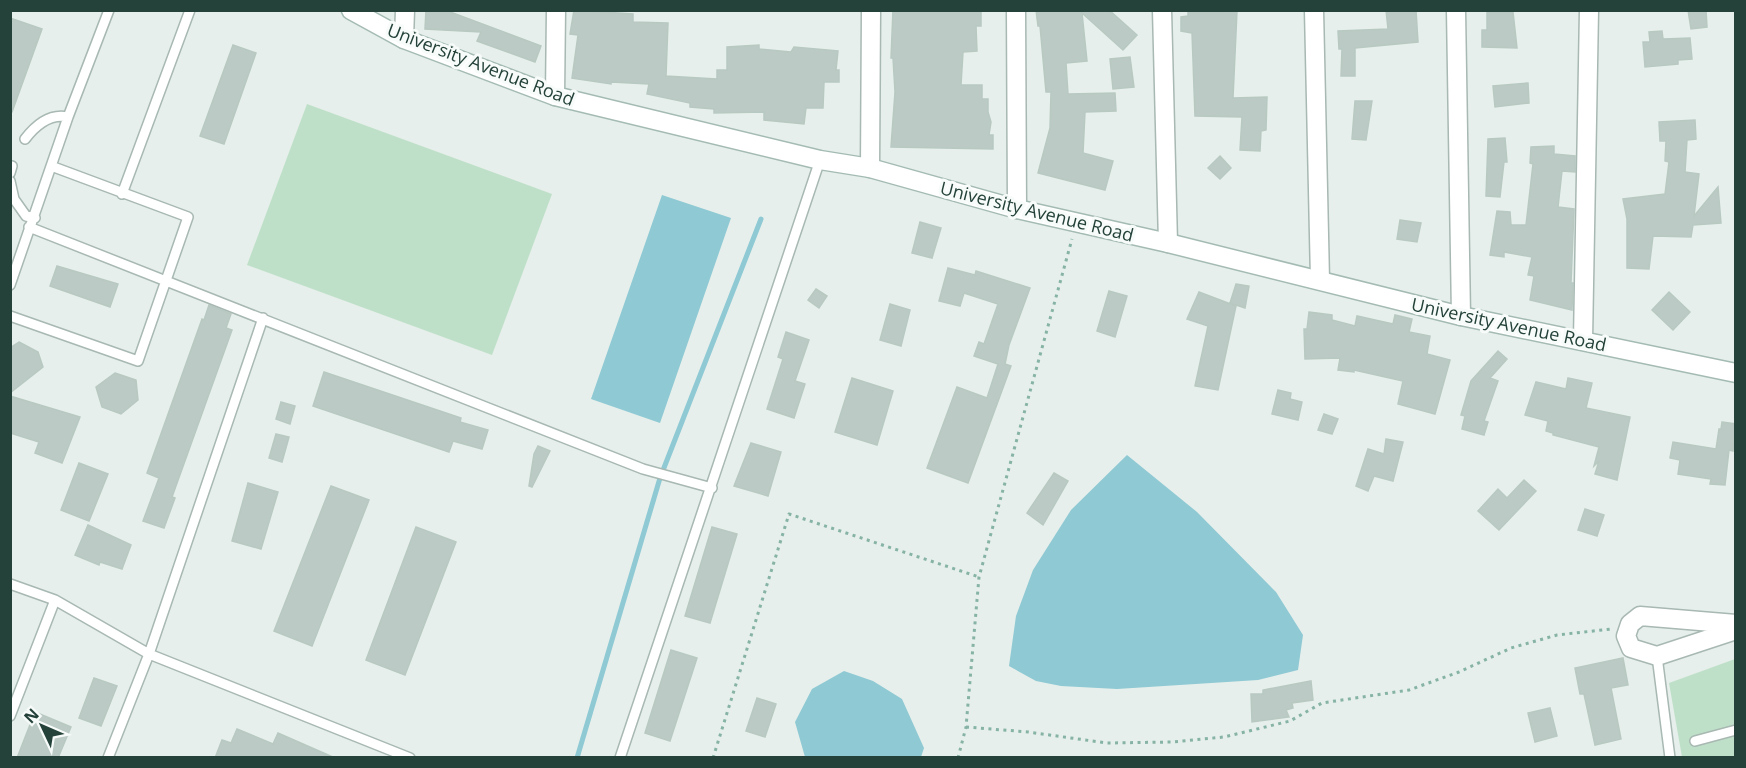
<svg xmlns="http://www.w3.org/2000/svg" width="1746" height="768" font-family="'Open Sans',sans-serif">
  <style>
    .green { fill: #bfe0c8 }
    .water { fill: #8ec9d4 }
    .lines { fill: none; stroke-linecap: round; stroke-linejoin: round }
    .stream { stroke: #8ec9d4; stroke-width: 5 }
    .building { fill: #bbcac4; stroke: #b8c9c2; stroke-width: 1.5 }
    .service-casing { stroke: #a8b8b2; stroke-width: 12 }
    .minor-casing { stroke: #a8b8b2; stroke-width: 21 }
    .tertiary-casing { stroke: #a8b8b2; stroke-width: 21 }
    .secondary-casing { stroke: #a4bbb3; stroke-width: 21 }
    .path { stroke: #86b3a5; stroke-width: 3; stroke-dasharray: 3 4.5; stroke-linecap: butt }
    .service { stroke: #fff; stroke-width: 9 }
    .minor { stroke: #fff; stroke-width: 18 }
    .tertiary { stroke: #fff; stroke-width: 18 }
    .secondary { stroke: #fff; stroke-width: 18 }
    .labels { text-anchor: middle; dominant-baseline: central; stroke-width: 6; stroke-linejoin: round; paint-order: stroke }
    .street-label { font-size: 18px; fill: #24423a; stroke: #f7fbf9 }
  </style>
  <rect width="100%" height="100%" fill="#e6efeb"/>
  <path class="green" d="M 307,104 L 552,194 L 492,355 L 247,265 Z
    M 1735,659 L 1735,757 L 1682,757 L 1669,683 Z"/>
  <path class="water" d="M 662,195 L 731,218 L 660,423 L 591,399 Z
    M 1127,455 L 1197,512 L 1276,592 L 1303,635 L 1298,670 L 1258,680 L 1117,689 L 1061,686 L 1036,681 L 1009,666 L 1016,616 L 1033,570 L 1071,510 Z
    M 844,671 L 873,681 L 902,699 L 924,748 L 921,757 L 805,757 L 795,722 L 812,689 Z"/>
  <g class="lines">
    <path class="stream" d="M 577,758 L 660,478 L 761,219"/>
  </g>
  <path class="building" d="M 426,10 L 445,10 L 541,46 L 535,62 L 477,41 L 481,32 L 425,29 Z
    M 574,10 L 633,14 L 633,22 L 668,23 L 666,76 L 717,79 L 717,70 L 727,70 L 727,47 L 759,45 L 759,49 L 791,52 L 794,47 L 838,51 L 836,70 L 839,70 L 839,82 L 824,82 L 823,108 L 806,108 L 804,124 L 764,120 L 764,112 L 714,113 L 714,109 L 690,107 L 690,103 L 647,94 L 649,84 L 611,82 L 611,84 L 572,78 L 578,35 L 570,34 Z
    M 893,10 L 981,10 L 981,26 L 976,26 L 977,51 L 963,52 L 961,85 L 982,85 L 982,99 L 988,99 L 988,112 L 991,122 L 989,135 L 993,135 L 993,149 L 891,147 L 895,92 L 893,58 L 891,58 Z
    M 1036,10 L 1109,10 L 1137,35 L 1123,50 L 1082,13 L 1087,61 L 1066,63 L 1068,94 L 1115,93 L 1116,111 L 1085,112 L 1083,153 L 1113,161 L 1105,190 L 1038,173 L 1050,128 L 1051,92 L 1046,92 L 1040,26 L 1038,26 Z
    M 1386,10 L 1416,10 L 1418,42 L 1355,48 L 1355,76 L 1341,76 L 1342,49 L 1339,49 L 1338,31 L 1388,29 Z
    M 1688,10 L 1706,10 L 1707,27 L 1691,29 Z
    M 1237,11 L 1233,98 L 1267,97 L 1266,130 L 1261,131 L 1260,151 L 1240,150 L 1242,117 L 1195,116 L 1192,33 L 1181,31 L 1181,17 L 1188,16 L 1188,12 Z
    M 1487,12 L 1513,12 L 1517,48 L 1482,47 L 1482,30 L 1487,30 Z
    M 10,18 L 42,29 L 12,112 L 10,112 Z
    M 1662,31 L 1663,39 L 1690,38 L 1692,59 L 1678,60 L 1678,64 L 1645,67 L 1643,42 L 1650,42 L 1649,32 Z
    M 233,45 L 256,53 L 224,144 L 200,136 Z
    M 1130,57 L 1134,87 L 1113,89 L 1110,59 Z
    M 1528,83 L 1529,103 L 1495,107 L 1493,86 Z
    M 1355,101 L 1372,101 L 1366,140 L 1352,139 Z
    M 1695,120 L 1696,139 L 1687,140 L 1685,172 L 1699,174 L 1694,216 L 1718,187 L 1721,223 L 1693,225 L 1691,237 L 1653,236 L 1649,269 L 1627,268 L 1627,219 L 1623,199 L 1665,194 L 1669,162 L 1665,161 L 1666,141 L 1660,141 L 1659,122 Z
    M 1505,138 L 1507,162 L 1504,162 L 1500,197 L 1486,196 L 1488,139 Z
    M 1554,146 L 1554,154 L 1575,156 L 1575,172 L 1562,171 L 1558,207 L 1574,209 L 1571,283 L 1573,283 L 1572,310 L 1530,300 L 1534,276 L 1528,275 L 1532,257 L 1504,252 L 1504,257 L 1490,255 L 1497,211 L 1510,212 L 1511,225 L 1526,225 L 1533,164 L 1530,163 L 1531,147 Z
    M 1220,156 L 1231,168 L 1220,179 L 1208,168 Z
    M 1400,220 L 1421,223 L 1417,242 L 1397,239 Z
    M 920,222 L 941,228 L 932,258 L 912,253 Z
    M 57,266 L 118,284 L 110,307 L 50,286 Z
    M 948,268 L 975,275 L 976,271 L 1030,288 L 1009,345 L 1005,364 L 1011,366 L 968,483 L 927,468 L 957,387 L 987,398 L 998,364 L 974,356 L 979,342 L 984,344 L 998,304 L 964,293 L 960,306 L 939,301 Z
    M 1236,284 L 1249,286 L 1245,308 L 1230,303 Z
    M 816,289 L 827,296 L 819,308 L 808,300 Z
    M 1109,291 L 1127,296 L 1115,337 L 1097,331 Z
    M 1199,292 L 1236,306 L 1218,390 L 1195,386 L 1208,326 L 1187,319 Z
    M 1669,292 L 1690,312 L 1673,330 L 1652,310 Z
    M 890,304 L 910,310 L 901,346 L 880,340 Z
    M 209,305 L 231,314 L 226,328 L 232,330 L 172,497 L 175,498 L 164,528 L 143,521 L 159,478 L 147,473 L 202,319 L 204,320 Z
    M 1309,312 L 1332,315 L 1332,320 L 1355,326 L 1357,316 L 1393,324 L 1395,315 L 1412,319 L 1409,332 L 1430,336 L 1427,354 L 1450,360 L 1435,414 L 1398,404 L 1403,381 L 1354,370 L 1354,372 L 1338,370 L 1340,358 L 1305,359 L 1304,329 L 1307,329 Z
    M 786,332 L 809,340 L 795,381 L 805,384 L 794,418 L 767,409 L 783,359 L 778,357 Z
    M 19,342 L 38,352 L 43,367 L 10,393 L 10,348 Z
    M 1498,351 L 1507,359 L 1490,378 L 1498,381 L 1484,421 L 1488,422 L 1484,435 L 1462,429 L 1465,416 L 1461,415 L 1471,381 Z
    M 324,372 L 461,418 L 460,422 L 488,430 L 482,449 L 453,441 L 449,452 L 313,406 Z
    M 115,373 L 136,380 L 138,400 L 121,414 L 102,407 L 96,387 Z
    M 852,378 L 893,391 L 877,445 L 835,432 Z
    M 1568,378 L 1592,383 L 1586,408 L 1630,417 L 1617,480 L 1595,474 L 1599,461 L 1594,466 L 1599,447 L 1553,435 L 1553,433 L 1546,431 L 1548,421 L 1525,415 L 1536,382 L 1566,389 Z
    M 1278,390 L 1291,393 L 1290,399 L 1302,402 L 1298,420 L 1272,414 Z
    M 10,396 L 80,417 L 62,463 L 35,453 L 39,442 L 10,433 Z
    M 281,402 L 295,406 L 290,424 L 276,419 Z
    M 1324,414 L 1338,419 L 1332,434 L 1318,430 Z
    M 1722,422 L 1736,424 L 1733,451 L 1729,450 L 1725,485 L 1710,484 L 1711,479 L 1678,474 L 1680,460 L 1670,458 L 1673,442 L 1716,449 L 1719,429 L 1721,429 Z
    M 276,434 L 289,437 L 282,462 L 269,458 Z
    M 1386,439 L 1403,442 L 1393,481 L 1374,476 L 1368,491 L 1356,486 L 1368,449 L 1384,454 Z
    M 751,443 L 781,452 L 768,496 L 734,486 Z
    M 538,446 L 550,451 L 532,487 L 529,486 L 534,454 Z
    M 79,463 L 108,474 L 89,521 L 61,510 Z
    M 1054,473 L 1068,481 L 1043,525 L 1027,513 Z
    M 1524,480 L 1536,491 L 1499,530 L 1478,511 L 1498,489 L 1507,498 Z
    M 248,483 L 278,492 L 261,549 L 232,541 Z
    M 331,486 L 369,500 L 312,646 L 274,631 Z
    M 1585,509 L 1604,515 L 1597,536 L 1578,530 Z
    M 88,525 L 131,545 L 122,569 L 100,562 L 99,565 L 75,555 Z
    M 416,527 L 456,542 L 405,675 L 366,660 Z
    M 712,527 L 737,534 L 710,623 L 685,616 Z
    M 671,650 L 697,658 L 670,741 L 645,733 Z
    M 1623,658 L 1628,685 L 1611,688 L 1621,739 L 1595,745 L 1584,694 L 1580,694 L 1575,668 Z
    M 94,678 L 117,686 L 101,726 L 79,718 Z
    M 1311,681 L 1313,700 L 1292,703 L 1293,708 L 1286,710 L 1289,717 L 1252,722 L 1251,694 L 1263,694 L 1263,690 Z
    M 757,698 L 776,704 L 765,737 L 746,731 Z
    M 1550,708 L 1557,736 L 1535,742 L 1528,713 Z
    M 35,712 L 71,727 L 58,758 L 17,758 Z
    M 237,729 L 273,744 L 278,733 L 335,758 L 215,758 L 222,740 L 231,743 Z"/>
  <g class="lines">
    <defs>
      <path id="service" d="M 25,139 C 35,126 50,113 68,117
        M 10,173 L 12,166
        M 10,181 L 14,199 L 26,216 L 35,218
        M 122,194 L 190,10
        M 29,227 L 643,469 L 712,488
        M 10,285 L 68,117 L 109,10
        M 10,316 L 138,361 L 188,217 L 51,166
        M 10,584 L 55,600 L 149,654 L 410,758
        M 1657,656 L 1670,758
        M 10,716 L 55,600
        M 1695,741 L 1736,730
        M 108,758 L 149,654 L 263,318
        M 620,758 L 820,160"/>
      <path id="minor" d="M 1016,10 L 1017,209
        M 1162,10 L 1168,243
        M 1314,10 L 1320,280
        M 1456,10 L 1461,316
        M 404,39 L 405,10
        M 555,96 L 556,10
        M 1583,340 L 1589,10
        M 1736,624 L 1640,616 L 1630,624 L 1626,636 L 1631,648 L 1657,656 L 1736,630"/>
      <path id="tertiary" d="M 870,168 L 871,10"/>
      <path id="secondary" d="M 351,10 L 404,39 L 555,96 L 820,160 L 870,168 L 1017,209 L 1168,243 L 1461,316 L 1736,373"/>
    </defs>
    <use href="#service" class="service-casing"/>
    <use href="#minor" class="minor-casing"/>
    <use href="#tertiary" class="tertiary-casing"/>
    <use href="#secondary" class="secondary-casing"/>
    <path class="path" d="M 966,727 L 1028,732 L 1107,743 L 1172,742 L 1224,737 L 1290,721 L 1322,703 L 1409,690 L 1459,672 L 1511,648 L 1557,635 L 1611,629
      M 713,758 L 789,514 L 979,577
      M 958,758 L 966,727 L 979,577 L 1072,239"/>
    <use href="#service" class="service"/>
    <use href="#minor" class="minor"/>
    <use href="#tertiary" class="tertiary"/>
    <use href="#secondary" class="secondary"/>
  </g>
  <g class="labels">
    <g class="street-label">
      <text transform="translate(481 64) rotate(21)">University Avenue Road</text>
      <text transform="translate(1037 211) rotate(14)">University Avenue Road</text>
      <text transform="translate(1509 324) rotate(12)">University Avenue Road</text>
    </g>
  </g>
  <rect width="1746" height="768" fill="none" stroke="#24423a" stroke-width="24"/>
  <g transform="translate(42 726) rotate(314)" stroke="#f7fbf9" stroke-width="4.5" paint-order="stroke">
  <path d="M0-4.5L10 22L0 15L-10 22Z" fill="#24423a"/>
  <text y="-9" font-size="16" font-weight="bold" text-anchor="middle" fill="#24423a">N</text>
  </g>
</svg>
